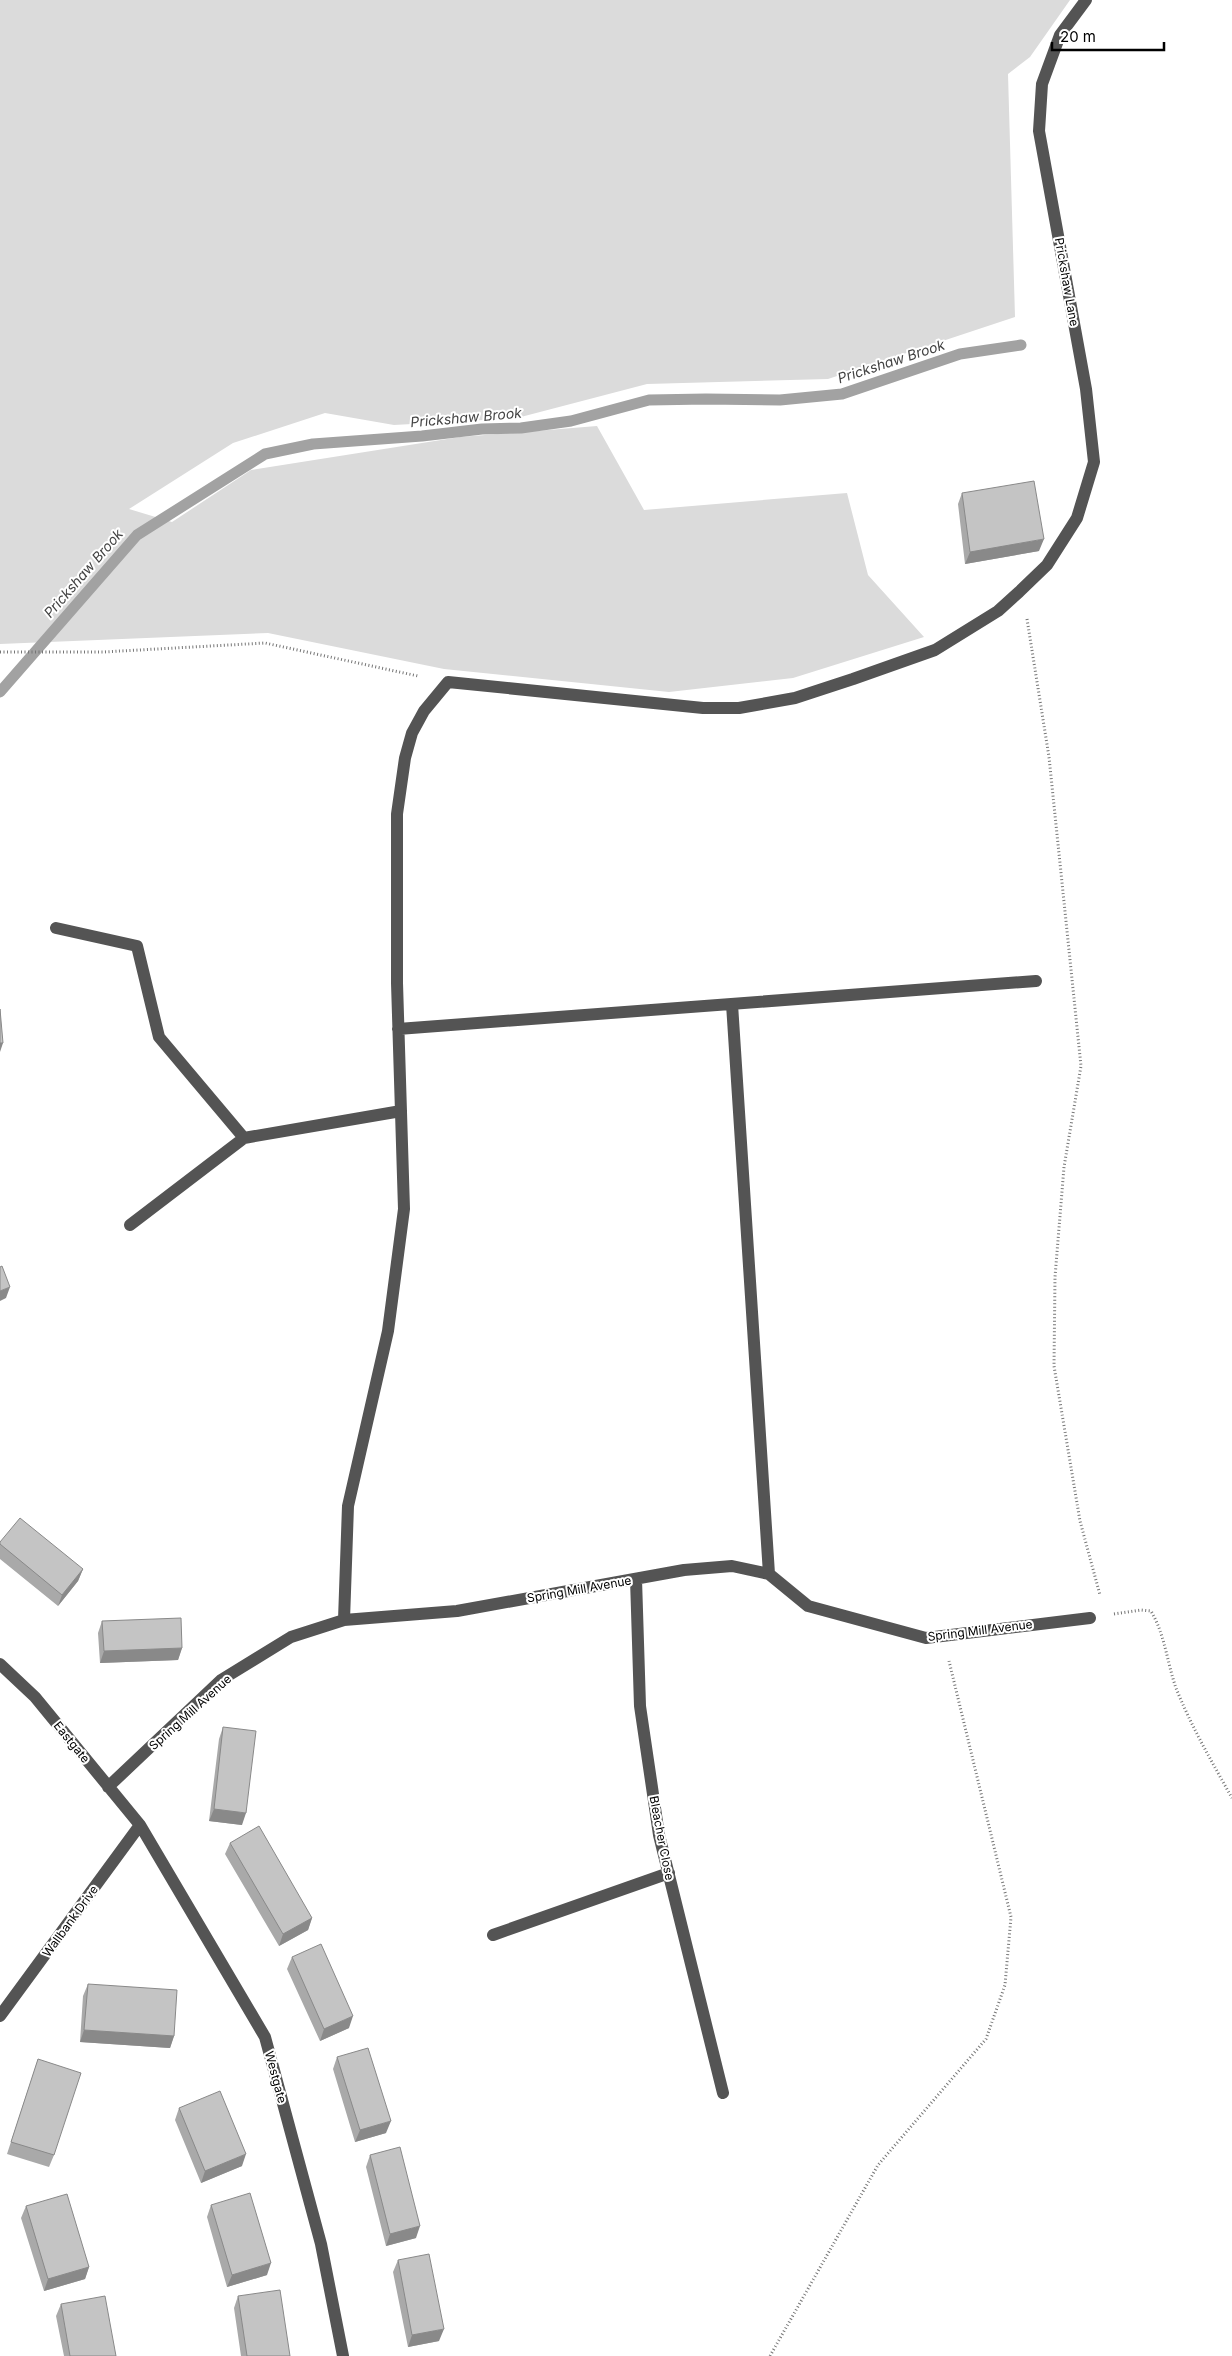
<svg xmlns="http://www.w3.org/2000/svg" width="1232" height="2356" font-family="Inter,sans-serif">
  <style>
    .green { fill: #dbdbdb }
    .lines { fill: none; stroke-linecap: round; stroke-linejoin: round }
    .stream { stroke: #a2a2a2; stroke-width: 11 }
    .path { stroke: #767676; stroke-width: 3; stroke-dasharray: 1 2.5; stroke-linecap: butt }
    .minor { stroke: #545454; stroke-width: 12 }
    .wall { fill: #a9a9a9 }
    .shaded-wall { fill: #898989 }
    .building { fill: #c4c4c4; stroke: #898989 }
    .labels { text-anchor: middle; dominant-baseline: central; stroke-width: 4; stroke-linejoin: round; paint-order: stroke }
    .street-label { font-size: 12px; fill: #000; stroke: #fff }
    .water-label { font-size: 14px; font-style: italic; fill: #434343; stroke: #fff }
  </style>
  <rect width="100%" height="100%" fill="#fff"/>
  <path class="green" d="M 0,0 L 1070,0 L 1030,57 L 1008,74 L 1015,317 L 828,379 L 647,384 L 517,418 L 394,425 L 325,413 L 233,443 L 129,509 L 172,522 L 251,470 L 460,437 L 597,426 L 644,510 L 847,493 L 868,575 L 924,637 L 793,678 L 669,692 L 444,669 L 268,633 L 0,644 Z"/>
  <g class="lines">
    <path class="stream" d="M 0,692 L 137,535 L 265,454 L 313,444 L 422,436 L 482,429 L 521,428 L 571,421 L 649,400 L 706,399 L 780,400 L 842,394 L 960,354 L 1021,345"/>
    <path class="path" d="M 1027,619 L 1049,757 L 1081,1066 L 1064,1167 L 1055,1277 L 1054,1366 L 1080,1521 L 1100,1595
      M 0,652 L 103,652 L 265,643 L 418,676
      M 1114,1614 L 1141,1610 L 1151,1611 C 1165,1635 1167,1662 1176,1688 C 1191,1726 1212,1762 1232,1798
      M 770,2356 L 878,2165 L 986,2039 L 1005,1985 L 1011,1917 L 949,1661"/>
    <path class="minor" d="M 56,928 L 137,946 L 159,1037 L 244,1138 L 401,1111
      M 732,1004 L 769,1574
      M 398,1029 L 1036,981
      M 130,1225 L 244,1138
      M 636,1579 L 640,1706 L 659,1835 L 723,2093
      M 344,1620 L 348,1506 L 388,1331 L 404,1209 L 397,983 L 397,814 L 405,758 L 412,733 L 424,711 L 448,682 L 703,708 L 739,708 L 795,698 L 853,679 L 935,650 L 998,611 L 1019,592 L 1047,565 L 1077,518 L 1094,462 L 1086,389 L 1039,131 L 1042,84 L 1060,35 L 1086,0
      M 0,1664 L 35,1697 L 140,1825 L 265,2037 L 321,2244 L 343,2356
      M 108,1787 L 221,1680 L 291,1637 L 344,1620 L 457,1611 L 684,1570 L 732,1566 L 769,1574 L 808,1606 L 926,1638 L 1090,1618
      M 493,1935 L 669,1873
      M 0,2016 L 140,1825"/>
  </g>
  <path class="wall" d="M 962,493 L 1039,551 L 965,564 L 958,504 Z
    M 0,1542 L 83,1569 L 78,1581 L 58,1606 L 0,1559 Z
    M 102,1621 L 182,1648 L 178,1660 L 100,1663 L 98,1633 Z
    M 223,1727 L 242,1825 L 209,1821 L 219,1739 Z
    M 230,1843 L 312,1918 L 308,1930 L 279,1946 L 225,1854 Z
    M 292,1957 L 349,2028 L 320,2041 L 287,1969 Z
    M 88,1984 L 174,2036 L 170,2048 L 80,2042 L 83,1996 Z
    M 337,2057 L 386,2133 L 355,2142 L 333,2069 Z
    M 38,2059 L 54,2155 L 49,2167 L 7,2154 Z
    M 179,2108 L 242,2166 L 201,2183 L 175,2120 Z
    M 370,2155 L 416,2238 L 386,2246 L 366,2167 Z
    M 211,2205 L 267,2275 L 227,2287 L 207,2217 Z
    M 26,2206 L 89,2267 L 85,2279 L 44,2291 L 21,2218 Z
    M 398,2260 L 439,2341 L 408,2347 L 393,2272 Z
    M 238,2296 L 290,2356 L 241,2356 L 234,2308 Z
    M 61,2304 L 116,2356 L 64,2356 L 56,2316 Z"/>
  <path class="shaded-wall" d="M 1044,539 L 1039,551 L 965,564 L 970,552 Z
    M 0,1043 L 3,1043 L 0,1052 Z
    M 10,1287 L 6,1298 L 0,1301 L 0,1291 Z
    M 83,1569 L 78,1581 L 58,1606 L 62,1595 Z
    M 182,1648 L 178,1660 L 100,1663 L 104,1651 Z
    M 214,1809 L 246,1813 L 242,1825 L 209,1821 Z
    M 312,1918 L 308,1930 L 279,1946 L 283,1934 Z
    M 353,2016 L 349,2028 L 320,2041 L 324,2029 Z
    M 84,2030 L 174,2036 L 170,2048 L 80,2042 Z
    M 391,2121 L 386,2133 L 355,2142 L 360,2130 Z
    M 246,2154 L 242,2166 L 201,2183 L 205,2171 Z
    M 420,2226 L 416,2238 L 386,2246 L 390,2234 Z
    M 271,2263 L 267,2275 L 227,2287 L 232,2275 Z
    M 89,2267 L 85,2279 L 44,2291 L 48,2279 Z
    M 444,2329 L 439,2341 L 408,2347 L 412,2335 Z"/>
  <path class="building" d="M 1034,481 L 1044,539 L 970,552 L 962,493 Z
    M 0,1009 L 3,1043 L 0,1043 Z
    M 2,1266 L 10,1287 L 0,1291 L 0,1267 Z
    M 20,1518 L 83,1569 L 62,1595 L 0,1544 L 0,1542 Z
    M 181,1618 L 182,1648 L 104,1651 L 102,1621 Z
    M 223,1727 L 256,1731 L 246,1813 L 214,1809 Z
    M 259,1826 L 312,1918 L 283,1934 L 230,1843 Z
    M 321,1944 L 353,2016 L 324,2029 L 292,1957 Z
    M 88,1984 L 177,1990 L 174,2036 L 84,2030 Z
    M 368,2048 L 391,2121 L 360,2130 L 337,2057 Z
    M 38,2059 L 81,2073 L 54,2155 L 11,2142 Z
    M 220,2091 L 246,2154 L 205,2171 L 179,2108 Z
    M 400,2147 L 420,2226 L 390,2234 L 370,2155 Z
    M 250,2193 L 271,2263 L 232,2275 L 211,2205 Z
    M 67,2194 L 89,2267 L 48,2279 L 26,2206 Z
    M 429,2254 L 444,2329 L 412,2335 L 398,2260 Z
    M 280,2290 L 290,2356 L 247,2356 L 238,2296 Z
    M 105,2296 L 116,2356 L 70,2356 L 61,2304 Z"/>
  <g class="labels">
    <g class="street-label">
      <text transform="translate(1067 282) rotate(80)">Prickshaw Lane</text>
      <text transform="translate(579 1589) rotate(-10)">Spring Mill Avenue</text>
      <text transform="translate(980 1630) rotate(-7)">Spring Mill Avenue</text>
      <text transform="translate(190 1712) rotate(-42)">Spring Mill Avenue</text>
      <text transform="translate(72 1742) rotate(51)">Eastgate</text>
      <text transform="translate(662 1838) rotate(79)">Bleacher Close</text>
      <text transform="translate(70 1921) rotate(-54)">Wallbank Drive</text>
      <text transform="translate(276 2077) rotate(75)">Westgate</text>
    </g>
    <g class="water-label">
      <text transform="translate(891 361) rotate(-18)">Prickshaw Brook</text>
      <text transform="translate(466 417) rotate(-5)">Prickshaw Brook</text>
      <text transform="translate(83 573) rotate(-49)">Prickshaw Brook</text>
    </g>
  </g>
  <path d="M1052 42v8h112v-8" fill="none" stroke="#000000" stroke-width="2.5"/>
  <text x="1060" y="42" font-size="15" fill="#000000" stroke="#ffffff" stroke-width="4" paint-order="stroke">20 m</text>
</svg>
